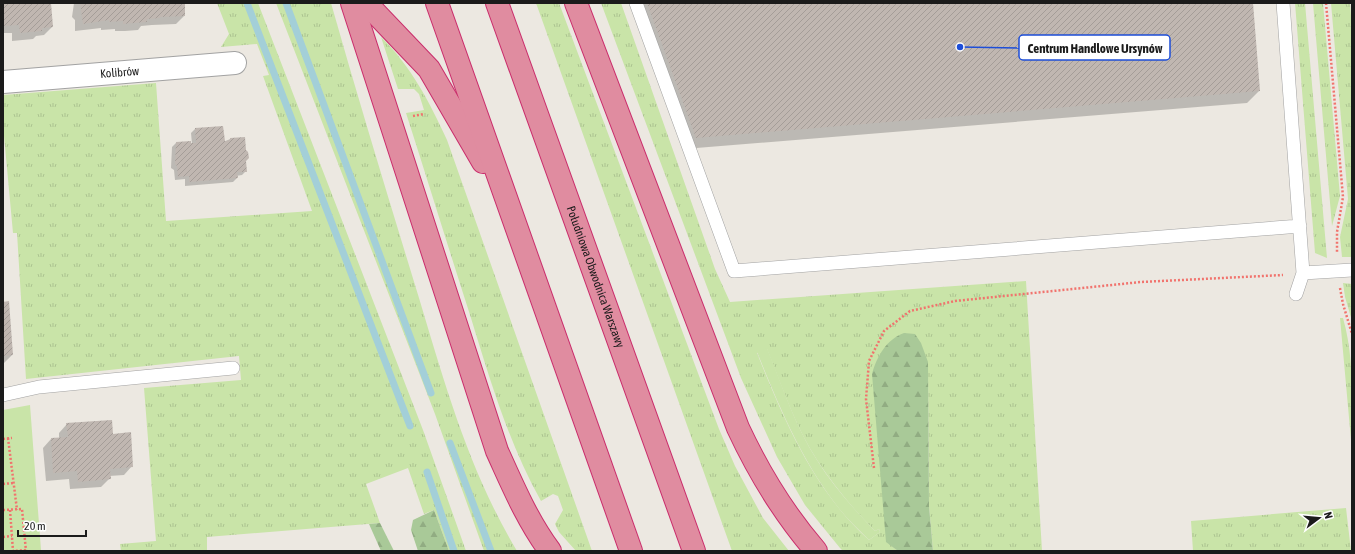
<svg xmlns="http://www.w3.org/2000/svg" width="1355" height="554" font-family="'Asap Condensed',sans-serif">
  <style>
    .grass { fill: url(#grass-tufts); fill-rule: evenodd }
    .forest { fill: url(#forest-firs) }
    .garden { fill: #c9e4a8 }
    .shadow { fill: #0003 }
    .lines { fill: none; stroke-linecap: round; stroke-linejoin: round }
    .stream { stroke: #a3cfd8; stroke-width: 7 }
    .building { fill: url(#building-hatch) }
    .lane-casing { stroke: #a2a2a2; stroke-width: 14 }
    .street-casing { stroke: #a2a2a2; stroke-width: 24 }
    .highway-casing { stroke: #ca2d6c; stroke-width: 24 }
    .path { stroke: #f1736d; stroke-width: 2.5; stroke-dasharray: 2 2; stroke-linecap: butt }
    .lane { stroke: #fff; stroke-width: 13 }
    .street { stroke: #fff; stroke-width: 22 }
    .highway { stroke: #e08ca0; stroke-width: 22 }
    .labels { text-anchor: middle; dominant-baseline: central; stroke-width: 3.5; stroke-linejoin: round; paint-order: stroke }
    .street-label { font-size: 12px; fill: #1b1b1b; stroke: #fff }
    .leader { fill: none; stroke: #1d4ed8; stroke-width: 1.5 }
    .callout-dot { fill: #1d4ed8; stroke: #fff; stroke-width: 1.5 }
    .callout { fill: #fff; stroke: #1d4ed8; stroke-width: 1.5 }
    .callout-label { font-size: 13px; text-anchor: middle; font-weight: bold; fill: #1b1b1b }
  </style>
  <defs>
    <pattern id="grass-tufts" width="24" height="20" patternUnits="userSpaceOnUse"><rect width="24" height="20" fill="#c9e4a8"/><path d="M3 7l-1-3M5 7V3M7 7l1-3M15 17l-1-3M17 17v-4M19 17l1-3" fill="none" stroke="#acc390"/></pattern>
    <pattern id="forest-firs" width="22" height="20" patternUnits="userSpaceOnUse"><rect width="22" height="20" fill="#a9c998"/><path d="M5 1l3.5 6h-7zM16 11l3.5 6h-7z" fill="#91ac82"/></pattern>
    <pattern id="building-hatch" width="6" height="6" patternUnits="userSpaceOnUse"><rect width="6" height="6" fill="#c0b7b1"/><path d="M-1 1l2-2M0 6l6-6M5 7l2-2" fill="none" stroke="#a49d98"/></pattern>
  </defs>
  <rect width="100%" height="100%" fill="#ece8e1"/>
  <path class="grass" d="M 217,3 L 258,3 L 423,430 L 466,551 L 449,551 L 434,510 L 424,514 L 408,468 L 366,484 L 380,523 L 207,537 L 207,551 L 121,551 L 120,544 L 156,541 L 144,388 L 241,380 L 239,356 L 26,379 L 17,233 L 13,233 L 3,125 L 3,95 L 156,83 L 166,221 L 312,211 L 263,76 L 269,75 L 257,44 L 221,47 L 229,34 Z
    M 276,3 L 331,3 C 359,102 389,200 419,298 C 445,385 470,473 517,551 L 484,551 L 435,414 Z
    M 536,3 L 559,3 L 719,429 L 735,466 L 763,518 L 789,551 L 732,551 Z
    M 601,3 L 621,3 L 715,269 L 730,302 L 1026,281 L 1042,551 L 933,551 L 929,506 L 928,369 L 886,541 L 898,551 L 843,551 L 840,548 L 805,505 L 777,457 L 741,378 ZM 767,349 C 782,386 795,426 817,460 C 834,486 853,509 875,531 L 879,529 L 880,532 L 869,540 C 814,491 784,420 757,353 Z
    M 1295,3 L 1305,3 L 1327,258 L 1315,253 Z
    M 1313,3 L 1323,3 L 1340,196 L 1332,226 Z
    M 1331,3 L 1350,3 L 1352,29 L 1351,257 L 1342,257 L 1340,237 L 1348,199 Z
    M 381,37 C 411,66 430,103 447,140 L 592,551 L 576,551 L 559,532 L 555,524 L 563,510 L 558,496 L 553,494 L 541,501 C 509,444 490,380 471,318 C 449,250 428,181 406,113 L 424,110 L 419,94 L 414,89 L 398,89 Z
    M 1343,283 L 1352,284 L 1352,321 L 1345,297 Z
    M 1340,318 L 1343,318 C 1355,360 1352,406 1352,451 Z
    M 1346,508 L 1351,551 L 1193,551 L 1191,521 Z"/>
  <path class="forest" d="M 904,333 L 915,334 L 921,343 L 928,362 L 929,506 L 933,551 L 898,551 L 886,542 L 872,374 C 877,356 887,339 904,333 Z
    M 434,510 L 449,551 L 418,551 L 411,530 L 413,520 Z
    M 380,523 L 394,551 L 381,551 L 369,524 Z"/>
  <path class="garden" d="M 767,348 C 782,385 795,426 817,460 C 833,486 853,508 875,531 L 879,529 L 880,532 L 869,540 C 857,528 844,516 834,502 C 800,457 778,404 757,352 Z
    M 30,405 L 41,550 L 3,551 L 3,410 Z"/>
  <path class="shadow" d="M 9,3 L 50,3 L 52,27 L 44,35 L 36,36 L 33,39 L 12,41 L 12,33 L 3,33 L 3,5 L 9,4 Z
    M 74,3 L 185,3 L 184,16 L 176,24 L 152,25 L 141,26 L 138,30 L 125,31 L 115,31 L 115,29 L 101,30 L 101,28 L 75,31 L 75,20 L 72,17 Z
    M 631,3 L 1252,3 L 1259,91 L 1247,103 L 684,149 Z
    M 195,129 L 224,142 L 230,139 L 246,171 L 242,175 L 236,176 L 237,178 L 233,182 L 185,186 L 185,179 L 175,180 L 174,170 L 171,168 L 172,147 L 176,143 L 192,144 L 191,133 Z
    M 3,303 L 12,355 L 3,364 Z
    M 67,424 L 112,435 L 132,466 L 124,475 L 109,476 L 110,478 L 101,487 L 70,489 L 69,479 L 46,481 L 43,448 L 51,439 L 59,439 L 59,433 Z"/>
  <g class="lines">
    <path class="stream" d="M 247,3 L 410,426
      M 286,3 L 431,393
      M 450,443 L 491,551
      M 427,472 L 454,551"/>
  </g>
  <path class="building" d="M 14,3 L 51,3 L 53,27 L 42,28 L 42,31 L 20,33 L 19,25 L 3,26 L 3,4 Z
    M 80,3 L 185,3 L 185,16 L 160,17 L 160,18 L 147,19 L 147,22 L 134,23 L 123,24 L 123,21 L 109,22 L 109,20 L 83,24 Z
    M 647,3 L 1253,3 L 1260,91 L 696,138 Z
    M 223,126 L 225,141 L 230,140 L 230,138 L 245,137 L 246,150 L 248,152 L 249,158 L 246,161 L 247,172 L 237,172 L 238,178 L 213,180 L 189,182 L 189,176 L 178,177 L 177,166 L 175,164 L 176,142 L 191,141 L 191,143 L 196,143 L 195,128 Z
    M 9,301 L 13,355 L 3,356 L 3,302 Z
    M 112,420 L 113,434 L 131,432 L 133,467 L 110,469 L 111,479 L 78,482 L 77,471 L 53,473 L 51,438 L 68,437 L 66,423 Z"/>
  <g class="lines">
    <defs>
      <path id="lane" d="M 636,3 L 734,271 L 1300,226
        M 1283,3 L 1303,273 L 1296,294
        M 1303,273 L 1352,270
        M 3,395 L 39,387 L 233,368"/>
      <g id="street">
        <path id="s1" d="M 3,82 L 235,63"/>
      </g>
      <g id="highway">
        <path d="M 352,3 L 497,451 C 513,486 527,520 550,551"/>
        <path d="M 366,3 L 429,69 L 483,162"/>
        <path d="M 437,3 L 631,551"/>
        <path id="s2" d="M 497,3 L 694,551"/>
        <path d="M 576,3 L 738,428 C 759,473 784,514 816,551"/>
      </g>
    </defs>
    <use href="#lane" class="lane-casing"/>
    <use href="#street" class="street-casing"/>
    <use href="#highway" class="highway-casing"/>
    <path class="path" d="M 1326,3 L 1343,197 L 1337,232 L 1337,253
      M 413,116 L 424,114
      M 1340,288 L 1343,304 L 1352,334
      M 8,438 L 17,510
      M 3,439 L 12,438
      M 874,468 L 866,399 L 869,361 L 884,331 L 910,311 L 955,301 L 1141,282 L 1283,275
      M 3,484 L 13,483
      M 3,510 L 22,509 L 26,551
      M 10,510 L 13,551 L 26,550
      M 3,537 L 12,536"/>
    <use href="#lane" class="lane"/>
    <use href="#street" class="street"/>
    <use href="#highway" class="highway"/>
  </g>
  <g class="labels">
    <g class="street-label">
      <text stroke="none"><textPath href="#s1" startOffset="117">Kolibrów</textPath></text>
      <text stroke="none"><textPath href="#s2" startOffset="291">Południowa Obwodnica Warszawy</textPath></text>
    </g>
  </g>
  <path class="leader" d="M960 47L1019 48"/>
  <circle class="callout-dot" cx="960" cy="47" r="4"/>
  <rect class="callout" x="1019" y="35" width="151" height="25" rx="4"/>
  <g class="callout-label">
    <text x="1095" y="53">Centrum Handlowe Ursynów</text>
  </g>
  <rect width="1355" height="554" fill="none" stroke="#1b1b1b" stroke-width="8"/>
  <g transform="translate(1319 518) rotate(74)" stroke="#ffffff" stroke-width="3" paint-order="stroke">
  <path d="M0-3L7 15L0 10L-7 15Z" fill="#1b1b1b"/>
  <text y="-6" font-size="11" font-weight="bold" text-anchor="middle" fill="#1b1b1b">N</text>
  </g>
  <path d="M18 530v6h68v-6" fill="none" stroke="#1b1b1b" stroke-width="2"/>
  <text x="24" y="530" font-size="12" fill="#1b1b1b" stroke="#ffffff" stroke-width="3" paint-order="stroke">20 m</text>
</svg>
